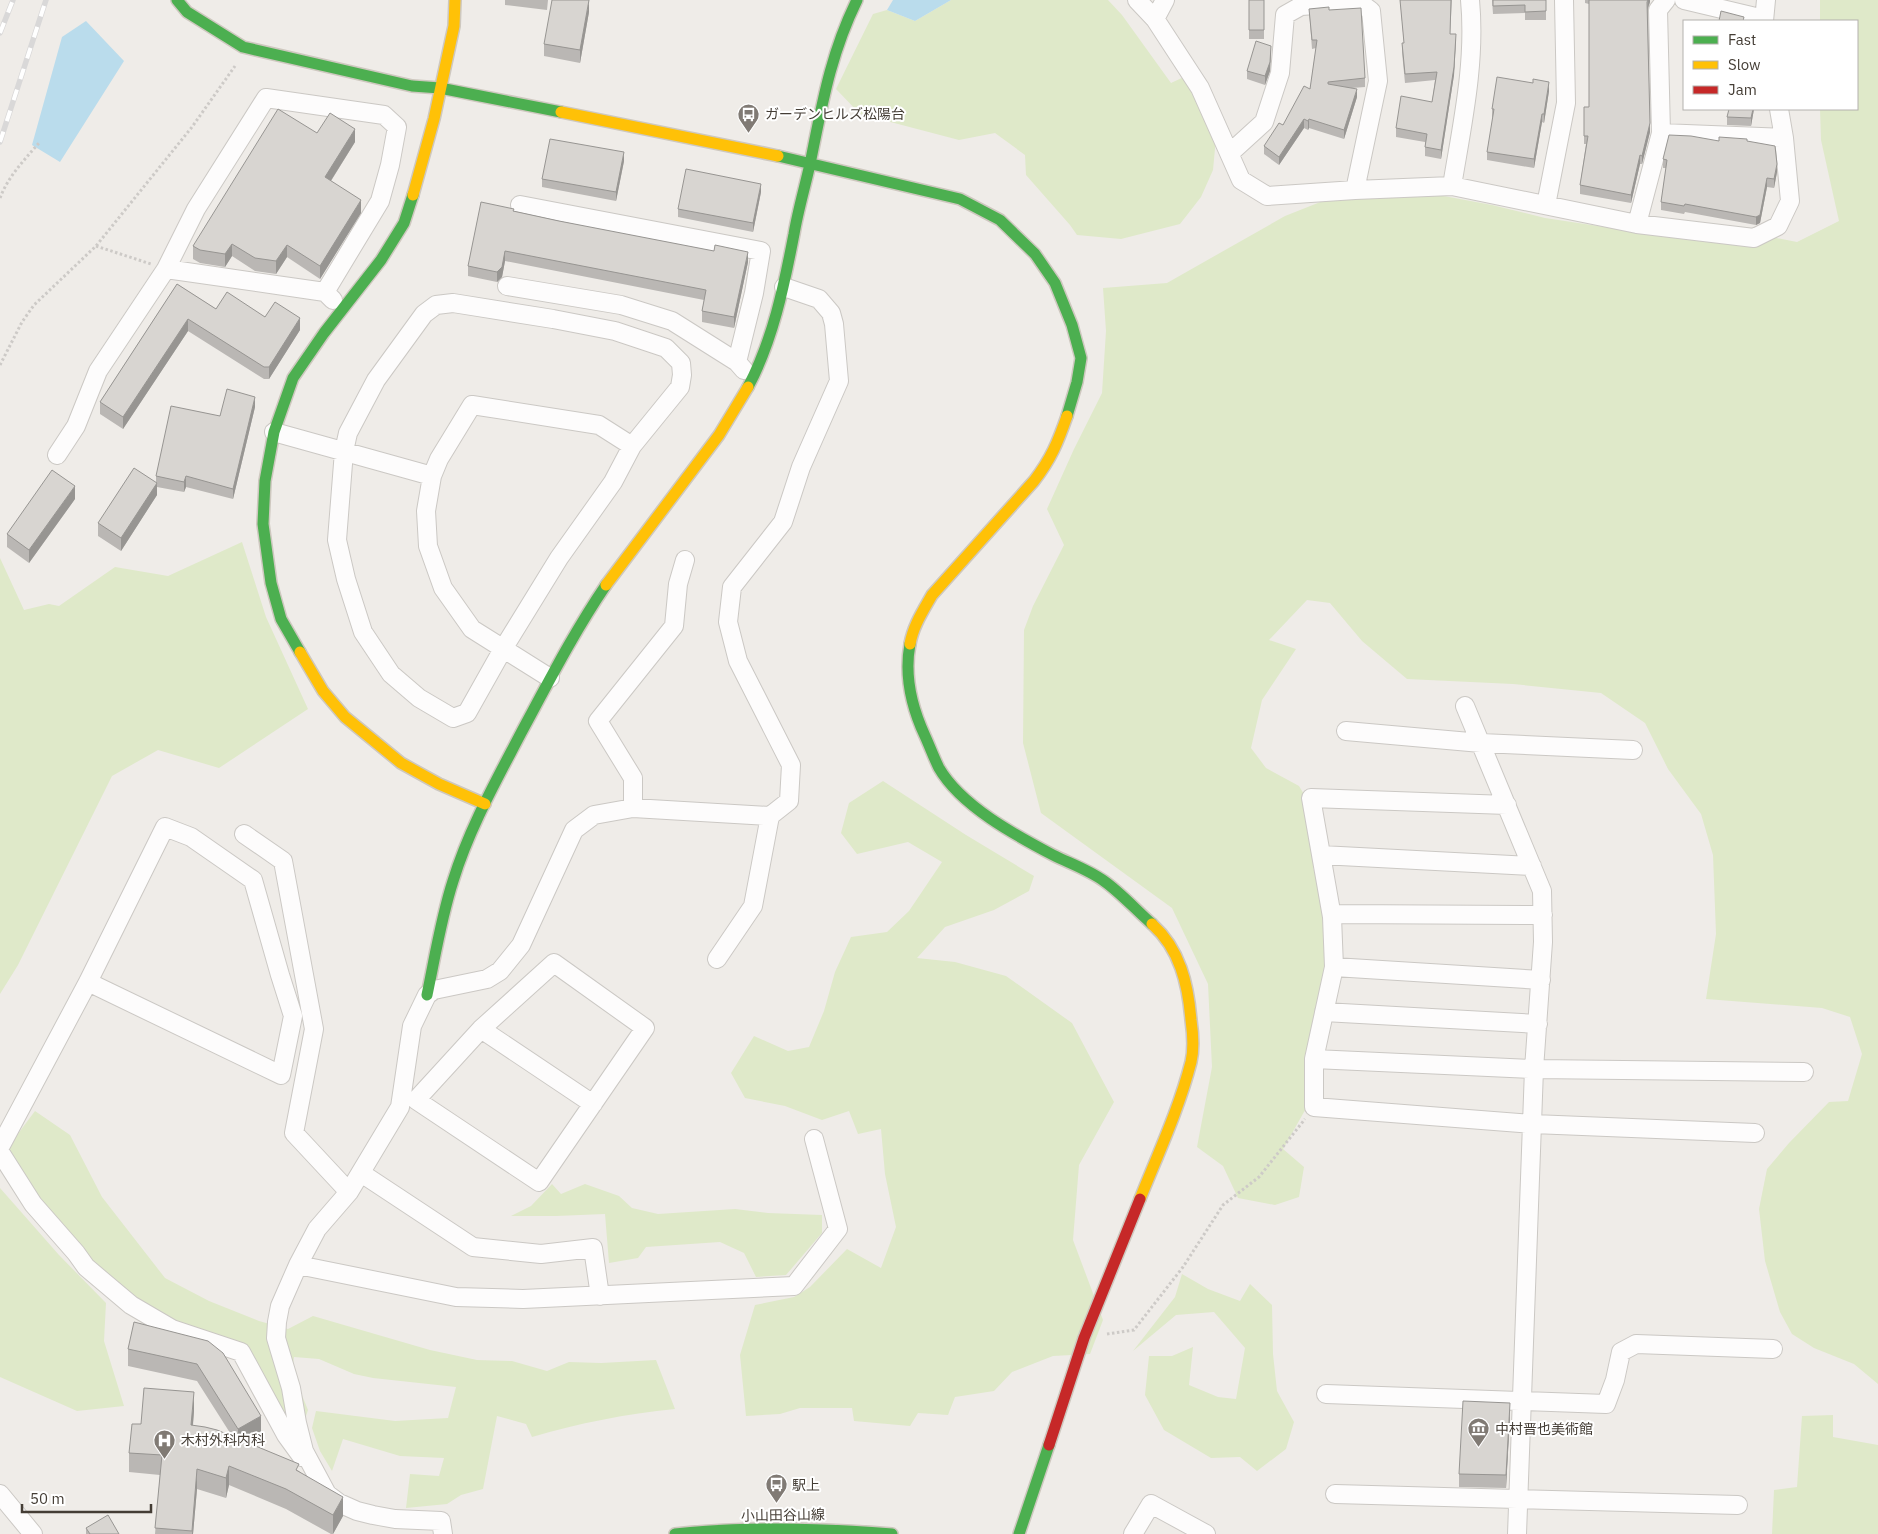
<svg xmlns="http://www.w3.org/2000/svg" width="1878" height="1534" font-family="'IBM Plex Sans','Noto Sans JP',sans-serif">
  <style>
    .green { fill: #dfe9c9 }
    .water { fill: #badcec }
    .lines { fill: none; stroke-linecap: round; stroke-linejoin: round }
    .street-casing { stroke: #cbc8c4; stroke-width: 20 }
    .fast-casing { stroke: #cec8bf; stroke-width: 14 }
    .slow-casing { stroke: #cec8bf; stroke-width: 14 }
    .jam-casing { stroke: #cec8bf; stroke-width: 14 }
    .path { stroke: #cdcac7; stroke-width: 3; stroke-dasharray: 2.5 2.5; stroke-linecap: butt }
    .street { stroke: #fdfcfc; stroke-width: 18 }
    .fast { stroke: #4caf50; stroke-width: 11 }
    .slow { stroke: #ffc107; stroke-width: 11 }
    .jam { stroke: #c62828; stroke-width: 11 }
    .rail-casing { stroke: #d9d8d8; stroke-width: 5.5 }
    .rail { stroke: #fff; stroke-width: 4; stroke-dasharray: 11; stroke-linecap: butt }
    .wall { fill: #bab7b4 }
    .shaded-wall { fill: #979592 }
    .building { fill: #d8d5d1; stroke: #979592 }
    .labels { text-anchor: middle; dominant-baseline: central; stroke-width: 4; stroke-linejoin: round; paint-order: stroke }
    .poi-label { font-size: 14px; fill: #443d35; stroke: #fff; text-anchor: start }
    .street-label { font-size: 14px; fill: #443d35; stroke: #fff }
  </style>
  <rect width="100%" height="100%" fill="#efece8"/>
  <path class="green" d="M 951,0 L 1108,0 L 1122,15 L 1171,83 L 1186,76 L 1216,138 L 1213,170 L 1201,197 L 1180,224 L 1121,239 L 1077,235 L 1070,225 L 1026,175 L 1025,155 L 995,133 L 959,140 L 860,114 L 836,89 L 873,14 L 887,10 L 915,21 Z
    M 1820,0 L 1878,0 L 1878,1384 L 1854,1364 L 1814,1348 L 1792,1334 L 1780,1312 L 1765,1261 L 1759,1209 L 1767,1169 L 1789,1143 L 1829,1102 L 1848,1101 L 1862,1054 L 1850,1017 L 1822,1008 L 1706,999 L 1716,934 L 1713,855 L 1701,814 L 1668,769 L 1645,723 L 1601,693 L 1513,684 L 1407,679 L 1362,641 L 1330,603 L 1307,600 L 1269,640 L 1296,649 L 1262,700 L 1251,748 L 1266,768 L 1299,786 L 1314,811 L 1320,848 L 1313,869 L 1329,887 L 1330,963 L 1318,995 L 1319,1049 L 1308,1105 L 1283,1149 L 1304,1167 L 1299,1197 L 1275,1205 L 1238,1198 L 1223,1166 L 1197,1147 L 1212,1067 L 1208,984 L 1172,908 L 1041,813 L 1023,743 L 1024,630 L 1033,606 L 1064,545 L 1047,509 L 1074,449 L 1102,393 L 1106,331 L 1103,288 L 1167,283 L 1285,216 L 1333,197 L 1412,190 L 1492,205 L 1545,218 L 1638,232 L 1750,233 L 1797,242 L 1839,221 L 1821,140 L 1820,109 L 1857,109 L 1857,21 L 1820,21 Z
    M 242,542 L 266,617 L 308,709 L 219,768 L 158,750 L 112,776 L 18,965 L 0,994 L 0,558 L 24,610 L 49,604 L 59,606 L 115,567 L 168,576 Z
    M 883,781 L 966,835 L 1034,876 L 1029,891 L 994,910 L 945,927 L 917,958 L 955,962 L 1006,976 L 1072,1023 L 1114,1102 L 1079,1165 L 1073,1240 L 1103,1320 L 1090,1354 L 1053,1356 L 1012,1372 L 994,1391 L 955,1397 L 948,1415 L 918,1413 L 910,1426 L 854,1421 L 852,1408 L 800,1408 L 780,1414 L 746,1416 L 740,1355 L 755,1305 L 794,1297 L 810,1287 L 847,1249 L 881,1268 L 896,1227 L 885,1174 L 881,1129 L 858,1134 L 849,1111 L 822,1120 L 785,1106 L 745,1098 L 731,1073 L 754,1036 L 788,1051 L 809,1047 L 824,1011 L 835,972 L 851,937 L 887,932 L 909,911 L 942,862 L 908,842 L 857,854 L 841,833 L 849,803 Z
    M 35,1111 L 70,1135 L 102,1197 L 165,1278 L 209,1301 L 259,1321 L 288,1329 L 313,1316 L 430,1350 L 477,1360 L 512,1361 L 547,1371 L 569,1362 L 601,1363 L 656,1360 L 675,1409 C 626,1414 579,1423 532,1437 L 526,1424 L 497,1416 L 483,1489 L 461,1495 L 447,1504 L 406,1508 L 410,1474 L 439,1476 L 444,1458 L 400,1456 L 343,1439 L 332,1471 L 320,1451 L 312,1428 L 316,1411 L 395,1421 L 448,1418 L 456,1387 L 373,1378 L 354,1374 L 319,1359 L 294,1357 L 292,1371 L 308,1410 L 299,1437 L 272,1397 L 242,1343 L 183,1324 L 136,1319 L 85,1255 L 20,1191 L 5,1151 Z
    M 552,1184 L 561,1194 L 585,1184 L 619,1196 L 632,1208 L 658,1214 L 735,1209 L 768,1213 L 822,1215 L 822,1233 L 786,1275 L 756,1277 L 744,1253 L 720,1242 L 646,1247 L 638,1258 L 609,1263 L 605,1214 L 556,1216 L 511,1216 L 531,1206 Z
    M 0,1188 L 59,1255 L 106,1303 L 104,1341 L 124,1406 L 77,1411 L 0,1377 Z
    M 1182,1274 L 1208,1289 L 1240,1301 L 1250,1284 L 1272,1305 L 1273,1354 L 1277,1391 L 1294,1422 L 1286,1449 L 1257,1471 L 1240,1457 L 1211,1458 L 1164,1430 L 1145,1395 L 1149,1356 L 1172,1356 L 1193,1347 L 1189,1385 L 1218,1397 L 1236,1399 L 1245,1348 L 1214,1312 L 1176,1315 L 1133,1351 L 1175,1297 Z
    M 1833,1415 L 1833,1437 L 1878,1445 L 1878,1534 L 1772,1534 L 1774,1490 L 1797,1487 L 1802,1416 Z"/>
  <path class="water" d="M 893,0 L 951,0 L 915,21 L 887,10 Z
    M 86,21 L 124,61 L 60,162 L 32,145 L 62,37 Z"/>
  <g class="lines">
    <defs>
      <path id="street" d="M 1137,0 L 1155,19 L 1200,88 L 1241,180 L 1267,196 L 1355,190 L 1452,186 L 1637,224 L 1754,238 L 1778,226 L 1790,201 L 1784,138 L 1779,109
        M 1684,0 L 1764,19
        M 1155,19 L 1165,0
        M 1764,21 L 1766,0
        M 1661,133 L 1784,138
        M 1230,153 L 1264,122 L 1280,73 L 1285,15 L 1301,6 L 1359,2 L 1371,11 L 1378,81 L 1355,190
        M 1452,186 C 1462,125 1476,62 1470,0
        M 520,205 L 761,251 L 754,293 L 737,362
        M 1546,205 L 1566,103 L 1564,0
        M 1637,224 L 1661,133 L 1658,10 L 1666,0
        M 166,269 L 325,292 L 333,300
        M 507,286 L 621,305 L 672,321 L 737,362 L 744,370
        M 453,303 L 553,319 L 615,331 L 666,348 L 681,363 L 682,375 L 680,387 L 632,446 L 613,482 L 559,558 L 503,649 L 467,713 L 453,718 L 419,698 L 391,674 L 363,632 L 346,579 L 337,540 L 344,451 L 348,433 L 376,380 L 424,314 L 436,305 Z
        M 274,432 L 432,476
        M 57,455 L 76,426 L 98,371 L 166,269 L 196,209 L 266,98 L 384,115 L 397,127 L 390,165 L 380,201 L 325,292
        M 550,678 L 472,629 L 443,588 L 428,546 L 426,511 L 432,476 L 439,459 L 472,405 L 599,425 L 632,446
        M 1465,706 L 1542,891 L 1543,942 L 1534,1069 L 1517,1534
        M 1346,731 L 1481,743 L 1633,750
        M 1507,805 L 1311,798 L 1332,917 L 1334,967 L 1314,1059 L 1314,1107 L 1533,1124 L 1755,1133
        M 633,808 L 633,778 L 598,721 L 674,626 L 678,584 L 685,560
        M 244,834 L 283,861 L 314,1029 L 294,1133 L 349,1192
        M 1321,855 L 1532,866
        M 1332,914 L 1543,915
        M 717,959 L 753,906 L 770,816
        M 554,963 L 645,1028 L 539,1182 L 416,1100 L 481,1029 Z
        M 1334,967 L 1541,980
        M 1324,1012 L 1538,1024
        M 481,1029 L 593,1104
        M 1314,1059 L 1534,1069 L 1804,1072
        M 0,1147 L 88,982 L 165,827 L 191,837 L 253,880 L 280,975 L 293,1016 L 281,1075 L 88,982
        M 0,1152 L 33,1204 L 76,1253 L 86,1267 L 131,1305 L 172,1329 L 241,1352 L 286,1435 L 302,1457
        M 361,1173 L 473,1247 L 541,1254 L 593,1248 L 600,1296
        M 298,1265 L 456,1297 L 523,1299 L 794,1286 L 838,1229 L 814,1139
        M 1326,1394 L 1606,1404 L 1615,1380 L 1621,1352 L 1636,1344 L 1773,1349
        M 0,1494 L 33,1534
        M 1335,1494 L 1738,1505
        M 443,1534 L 441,1521 L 395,1519 L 373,1515 L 357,1511 L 339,1503 L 327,1494 L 304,1451 L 297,1423 L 291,1388 L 276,1338 L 277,1322 L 280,1306 L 298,1265 L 317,1229 L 349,1192 L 400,1107 L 412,1026 L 427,995 L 434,990 L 487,979 L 500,971 L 521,945 L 574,830 L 594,815 L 633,808 L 770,816 L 789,801 L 791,765 L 738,661 L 728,622 L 732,587 L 783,522 L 801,467 L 839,381 L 834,324 L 831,313 L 819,299 L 784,287
        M 1133,1534 L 1151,1504 L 1206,1534"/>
      <path id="fast" d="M 177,0 L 187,12 L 243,47 L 412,86 L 440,88 L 561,112
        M 778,156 L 960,199 L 1000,220 L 1035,254 L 1055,283 L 1072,325 L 1081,358 L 1077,382 L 1067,416
        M 748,387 C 773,340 784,286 794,234 C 798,210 805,187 810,164 C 822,105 830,55 857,0
        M 910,644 C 904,676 912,708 925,736 C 930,747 934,758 939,768 C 961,806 1015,835 1053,855 C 1069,863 1089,870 1104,881 C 1121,893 1136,910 1152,924
        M 300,652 L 281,619 L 271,583 L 263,524 L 265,481 L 274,432 L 293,378 L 324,333 L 381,260 L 404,223 L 413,195
        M 427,995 C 435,957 441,918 453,881 C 469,829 496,781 521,733 C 548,683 574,632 606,585
        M 675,1534 C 748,1526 819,1528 892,1534
        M 1019,1534 L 1049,1445"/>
      <path id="slow" d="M 561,112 L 778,156
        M 413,195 L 434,119 L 454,26 L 455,0
        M 606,585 L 719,435 L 748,387
        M 910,644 C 913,626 923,611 932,595 L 1034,481 C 1051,459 1058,442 1067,416
        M 300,652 L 323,691 L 345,717 L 401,763 L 439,784 L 485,804
        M 1140,1199 C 1158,1154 1179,1109 1191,1062 C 1194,1049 1193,1034 1191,1020 C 1188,984 1180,949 1152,924"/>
      <path id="jam" d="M 1049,1445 L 1084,1338 L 1140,1199"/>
    </defs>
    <use href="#street" class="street-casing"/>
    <use href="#fast" class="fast-casing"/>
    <use href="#slow" class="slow-casing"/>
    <use href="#jam" class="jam-casing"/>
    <path class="path" d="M 0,198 C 8,177 24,160 39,143
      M 96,246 L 151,264
      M 0,365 L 22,322 L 34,305 L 96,246 L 192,127 L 235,66
      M 1107,1334 L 1134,1330 L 1183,1267 L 1223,1205 L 1259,1177 L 1305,1119"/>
    <use href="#street" class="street"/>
    <use href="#fast" class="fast"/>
    <use href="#slow" class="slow"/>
    <use href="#jam" class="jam"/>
    <defs>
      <path id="rail" d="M 0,33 L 13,0
        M 0,142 L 46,0"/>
    </defs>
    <use href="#rail" class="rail-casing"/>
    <use href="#rail" class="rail"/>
  </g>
  <path class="wall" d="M 505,0 L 548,0 L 547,10 L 505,5 Z
    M 1249,0 L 1264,0 L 1264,39 L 1249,39 Z
    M 1400,0 L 1452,0 L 1450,34 L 1456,43 L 1454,75 L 1441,159 L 1425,156 L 1425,142 L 1396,137 L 1396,128 L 1432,102 L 1435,80 L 1405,83 L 1402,52 L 1402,43 L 1404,43 Z
    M 1492,0 L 1546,0 L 1546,20 L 1525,20 L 1525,13 L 1493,14 Z
    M 1585,0 L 1650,0 L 1650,2 L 1648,10 L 1650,132 L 1642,164 L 1640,164 L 1631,203 L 1580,194 L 1580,185 L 1586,144 L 1584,144 L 1584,107 L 1589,107 L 1589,4 L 1585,3 Z
    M 1309,9 L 1329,10 L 1365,78 L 1365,87 L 1352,88 L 1357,97 L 1344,139 L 1309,128 L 1308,130 L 1304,128 L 1279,165 L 1264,154 L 1264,146 L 1283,125 L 1310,89 L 1316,48 L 1312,49 Z
    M 589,12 L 580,63 L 544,56 L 544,44 Z
    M 1271,54 L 1270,71 L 1265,85 L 1247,79 L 1247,71 Z
    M 1549,91 L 1544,123 L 1542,122 L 1534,168 L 1487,160 L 1487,152 L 1493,117 L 1492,117 L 1492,109 Z
    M 1754,109 L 1751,126 L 1727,125 L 1727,117 Z
    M 317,133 L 355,142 L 331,181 L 361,213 L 320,279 L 287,257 L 276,274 L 255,271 L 232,256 L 225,267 L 200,263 L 193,259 L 193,246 Z
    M 1719,141 L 1747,141 L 1777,172 L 1774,188 L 1767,187 L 1760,223 L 1756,225 L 1685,212 L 1684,214 L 1661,210 L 1661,202 L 1666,168 L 1663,168 L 1663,159 Z
    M 624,161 L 616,201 L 542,187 L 542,179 Z
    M 761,192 L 753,232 L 678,217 L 678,209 Z
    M 514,211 L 748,262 L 734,328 L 702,322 L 702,311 L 704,300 L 505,261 L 502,277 L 497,282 L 468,276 L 468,266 Z
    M 177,284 L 216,309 L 265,317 L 300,330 L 269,379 L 264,379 L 188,331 L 123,429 L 100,414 L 100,402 Z
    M 255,407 L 233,499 L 186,487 L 184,492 L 157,487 L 157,495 L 121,551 L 98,536 L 98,523 L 156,482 L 156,476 L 220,416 Z
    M 75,499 L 29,563 L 7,547 L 7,534 Z
    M 208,1341 L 261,1433 L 245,1442 L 299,1471 L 343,1516 L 333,1534 L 331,1534 L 286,1509 L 229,1485 L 226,1498 L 197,1489 L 193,1534 L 155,1534 L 160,1475 L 129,1472 L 129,1453 L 141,1424 L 194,1411 L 193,1426 L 232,1436 L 197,1381 L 128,1366 L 128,1349 Z
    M 1510,1416 L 1506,1488 L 1459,1487 L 1459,1474 Z
    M 86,1528 L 119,1534 L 86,1534 Z"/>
  <path class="shaded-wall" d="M 589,0 L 589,12 L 580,63 L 580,50 Z
    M 1648,0 L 1650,0 L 1650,2 L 1647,10 Z
    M 1456,34 L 1454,75 L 1441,159 L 1441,150 Z
    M 1271,46 L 1270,71 L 1265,85 L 1265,76 Z
    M 1549,82 L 1549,91 L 1544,123 L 1544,114 Z
    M 1357,89 L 1357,97 L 1344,139 L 1344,130 Z
    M 1753,109 L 1754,109 L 1751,126 L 1751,118 Z
    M 1542,114 L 1542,122 L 1534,168 L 1534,159 Z
    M 1304,119 L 1304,128 L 1279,165 L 1279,157 Z
    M 1309,119 L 1309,128 L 1308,130 L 1308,121 Z
    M 1650,123 L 1650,132 L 1642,164 L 1642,156 Z
    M 355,129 L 355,142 L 325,190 L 325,177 Z
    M 624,152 L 624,161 L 616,201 L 616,192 Z
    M 1640,155 L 1640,164 L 1631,203 L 1631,195 Z
    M 1777,164 L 1777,172 L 1774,188 L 1774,179 Z
    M 1767,178 L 1767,187 L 1760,223 L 1756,225 L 1756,217 Z
    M 761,184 L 761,192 L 753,232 L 753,223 Z
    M 361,200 L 361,213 L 320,279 L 320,266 Z
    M 232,244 L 232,256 L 225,267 L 225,254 Z
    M 287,245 L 287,257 L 276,274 L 276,261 Z
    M 505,251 L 505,261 L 502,277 L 497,282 L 497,272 Z
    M 748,252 L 748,262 L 734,328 L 734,317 Z
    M 300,318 L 300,330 L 269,379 L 269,367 Z
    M 188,319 L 188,331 L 123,429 L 123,417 Z
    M 255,397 L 255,407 L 233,499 L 233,489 Z
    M 186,476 L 186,487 L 184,492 L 184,482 Z
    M 157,483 L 157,495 L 121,551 L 121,538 Z
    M 75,486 L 75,499 L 29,563 L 29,550 Z
    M 194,1392 L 194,1411 L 191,1445 L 191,1425 Z
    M 1510,1403 L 1510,1416 L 1506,1488 L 1506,1475 Z
    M 261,1416 L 261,1433 L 238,1445 L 238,1429 Z
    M 229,1466 L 229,1485 L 226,1498 L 226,1478 Z
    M 197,1469 L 197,1489 L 193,1534 L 192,1534 Z
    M 343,1497 L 343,1516 L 333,1534 L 333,1515 Z"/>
  <path class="building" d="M 552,0 L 589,0 L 580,50 L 544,44 Z
    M 1249,0 L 1264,0 L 1264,30 L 1249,30 Z
    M 1400,0 L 1451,0 L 1450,34 L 1456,34 L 1454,67 L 1441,150 L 1425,147 L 1427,134 L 1396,128 L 1401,96 L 1432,102 L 1437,72 L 1405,74 L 1402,43 L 1404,43 Z
    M 1493,0 L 1546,0 L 1546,11 L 1525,12 L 1525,5 L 1493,6 Z
    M 1589,0 L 1648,0 L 1647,2 L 1650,123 L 1642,156 L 1640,155 L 1631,195 L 1580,185 L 1588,136 L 1584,136 L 1584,107 L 1589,107 Z
    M 1329,7 L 1329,10 L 1361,8 L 1365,78 L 1328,82 L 1328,84 L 1357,89 L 1344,130 L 1309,119 L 1308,121 L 1304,119 L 1279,157 L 1264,146 L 1279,123 L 1283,125 L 1304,86 L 1310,89 L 1317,40 L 1312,40 L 1309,9 Z
    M 1721,11 L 1744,17 L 1743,21 L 1719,21 Z
    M 1256,41 L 1271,46 L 1270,62 L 1265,76 L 1247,71 Z
    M 1497,77 L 1533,83 L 1533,79 L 1549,82 L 1544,114 L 1542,114 L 1534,159 L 1487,152 L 1494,109 L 1492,109 Z
    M 278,109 L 317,133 L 330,113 L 355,129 L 325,177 L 361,200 L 320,266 L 287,245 L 276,261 L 255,258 L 232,244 L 225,254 L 200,250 L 193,246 Z
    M 1729,109 L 1753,109 L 1751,118 L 1727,117 Z
    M 1669,135 L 1691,136 L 1719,141 L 1719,137 L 1747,139 L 1747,141 L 1775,146 L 1777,164 L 1774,179 L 1767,178 L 1760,215 L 1756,217 L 1685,204 L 1684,206 L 1661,202 L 1667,160 L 1663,159 Z
    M 550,139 L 624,152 L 616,192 L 542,179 Z
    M 686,169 L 761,184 L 753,223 L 678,209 Z
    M 481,202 L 514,209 L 513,211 L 559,221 L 714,251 L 715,245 L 748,252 L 734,317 L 702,311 L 706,290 L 505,251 L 502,267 L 497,272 L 468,266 Z
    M 177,284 L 216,309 L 227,292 L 265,317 L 275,302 L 300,318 L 269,367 L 264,367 L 188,319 L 123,417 L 100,402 Z
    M 227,389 L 255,397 L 233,489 L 186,476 L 184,482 L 156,476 L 171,406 L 220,416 Z
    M 134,468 L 157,483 L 121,538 L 98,523 Z
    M 52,470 L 75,486 L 29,550 L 7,534 Z
    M 134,1322 L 208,1341 L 223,1353 L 261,1416 L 238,1429 L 197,1364 L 128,1349 Z
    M 144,1388 L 194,1392 L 191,1425 L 205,1427 L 217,1430 L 299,1464 L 296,1470 L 343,1497 L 333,1515 L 286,1489 L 229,1466 L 226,1478 L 197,1469 L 192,1531 L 155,1528 L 162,1455 L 129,1453 L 132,1424 L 141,1424 Z
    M 1463,1401 L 1510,1403 L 1506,1475 L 1459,1474 Z
    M 108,1515 L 119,1534 L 90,1534 L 86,1528 Z"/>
  <defs>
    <symbol id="bus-pin" viewBox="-11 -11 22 30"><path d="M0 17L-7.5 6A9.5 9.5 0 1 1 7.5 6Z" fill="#807a74" stroke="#fff"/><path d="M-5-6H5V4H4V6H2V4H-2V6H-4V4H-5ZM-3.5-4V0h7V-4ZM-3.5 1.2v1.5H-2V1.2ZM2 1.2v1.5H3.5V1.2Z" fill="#fff"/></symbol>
    <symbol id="museum-pin" viewBox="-11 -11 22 30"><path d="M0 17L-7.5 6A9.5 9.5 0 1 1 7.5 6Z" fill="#807a74" stroke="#fff"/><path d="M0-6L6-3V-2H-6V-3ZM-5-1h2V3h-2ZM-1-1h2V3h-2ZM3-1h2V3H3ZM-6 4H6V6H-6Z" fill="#fff"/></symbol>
    <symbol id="hospital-pin" viewBox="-11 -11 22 30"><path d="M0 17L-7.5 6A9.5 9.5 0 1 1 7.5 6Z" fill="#807a74" stroke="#fff"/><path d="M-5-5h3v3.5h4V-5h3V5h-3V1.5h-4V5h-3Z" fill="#fff"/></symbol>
  </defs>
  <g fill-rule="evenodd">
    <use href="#bus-pin" x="736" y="102" width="25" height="34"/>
    <use href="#museum-pin" x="1466" y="1416" width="25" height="34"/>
    <use href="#hospital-pin" x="152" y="1428" width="25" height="34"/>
    <use href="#bus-pin" x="764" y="1472" width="25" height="34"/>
  </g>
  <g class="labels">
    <g class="poi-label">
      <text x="765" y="114">ガーデンヒルズ松陽台</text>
      <text x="1495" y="1429">中村晋也美術館</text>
      <text x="181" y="1440">木村外科内科</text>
      <text x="792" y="1485">駅上</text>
    </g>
    <g class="street-label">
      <text transform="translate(783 1515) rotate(-1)">小山田谷山線</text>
    </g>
  </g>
  <rect x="1683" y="20" width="175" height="90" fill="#ffffff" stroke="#b4b1ae"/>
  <rect x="1693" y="36" width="25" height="8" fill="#4caf50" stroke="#b4b1ae"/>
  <text x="1728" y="45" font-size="15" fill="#443d35">Fast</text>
  <rect x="1693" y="61" width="25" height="8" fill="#ffc107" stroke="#b4b1ae"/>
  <text x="1728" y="70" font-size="15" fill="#443d35">Slow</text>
  <rect x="1693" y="86" width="25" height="8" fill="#c62828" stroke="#b4b1ae"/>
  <text x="1728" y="95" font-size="15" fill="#443d35">Jam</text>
  <path d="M22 1504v8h129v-8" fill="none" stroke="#443d35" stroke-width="2.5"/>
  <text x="30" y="1504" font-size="15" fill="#443d35" stroke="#ffffff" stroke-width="4" paint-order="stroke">50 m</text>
</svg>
